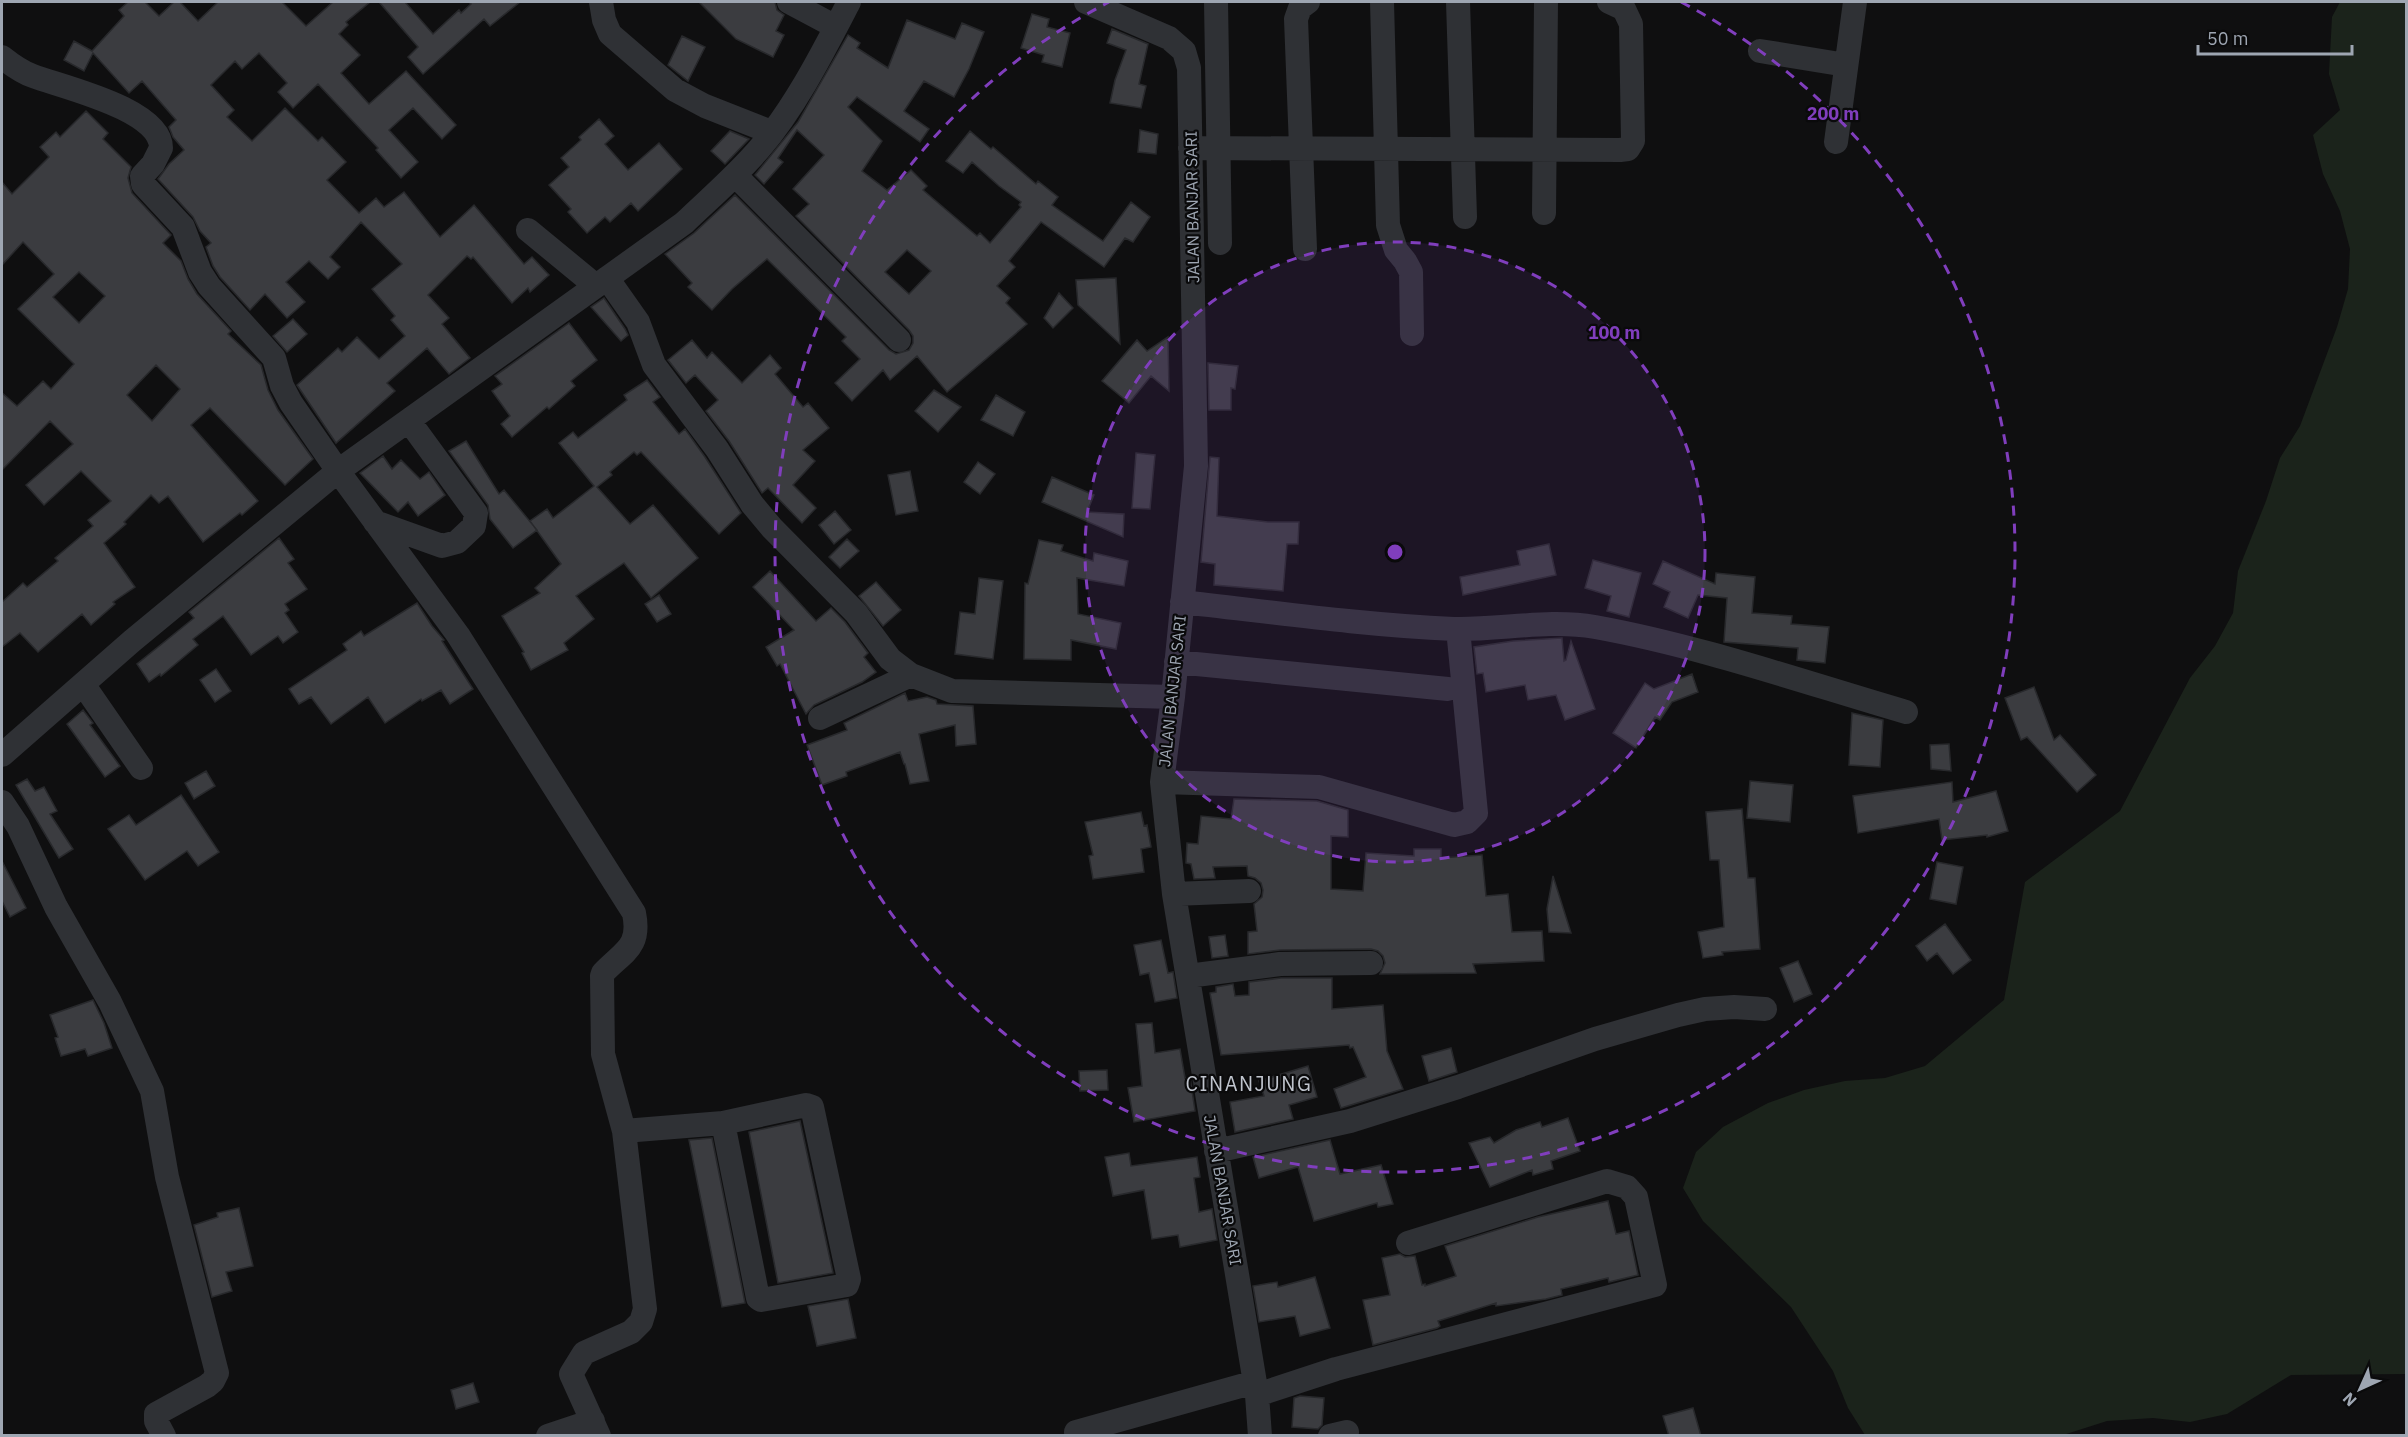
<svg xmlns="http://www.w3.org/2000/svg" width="2408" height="1437" font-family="'IBM Plex Sans',sans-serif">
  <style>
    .green { fill: #1b231b }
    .building { fill: #3b3c40; stroke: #28292c; stroke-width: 1.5; fill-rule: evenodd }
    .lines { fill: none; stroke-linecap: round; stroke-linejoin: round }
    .minor { stroke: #2f3135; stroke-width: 24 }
    .ring { fill: none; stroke: #803ebd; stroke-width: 3; stroke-dasharray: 10 8 }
    .labels { text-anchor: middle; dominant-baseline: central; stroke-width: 4.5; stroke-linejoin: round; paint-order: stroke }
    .street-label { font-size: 16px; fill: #9ea6b2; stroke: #0a0a0b }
    .quarter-label { font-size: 20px; letter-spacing: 1.5px; fill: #c0c5ce; stroke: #0a0a0b }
    .centre { fill: #803ebd; stroke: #0a0a0b; stroke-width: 3 }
    .ring-label { font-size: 18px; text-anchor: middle; font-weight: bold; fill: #803ebd; stroke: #0a0a0b; stroke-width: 4.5; stroke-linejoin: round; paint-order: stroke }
  </style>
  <rect width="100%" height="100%" fill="#0f0f10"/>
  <path class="green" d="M 2340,2 L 2406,2 L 2406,1374 L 2291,1375 L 2227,1414 L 2190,1422 L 2153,1418 L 2107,1421 L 2060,1436 L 1865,1435 L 1848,1408 L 1833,1371 L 1791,1307 L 1703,1221 L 1683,1188 L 1696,1152 L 1723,1127 L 1768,1103 L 1804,1090 L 1845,1081 L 1885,1078 L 1925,1066 L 2004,1000 L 2025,882 L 2120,811 L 2190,678 L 2215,646 L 2233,613 L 2238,571 L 2266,501 L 2280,458 L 2300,426 L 2337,327 L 2348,289 L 2350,249 L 2340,211 L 2323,174 L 2313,135 L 2340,110 L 2329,74 L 2332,17 Z"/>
  <path class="building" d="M 128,2 L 145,2 L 159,16 L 174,2 L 180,2 L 198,21 L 218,2 L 282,2 L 306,26 L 333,2 L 370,2 L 346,22 L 348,25 L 339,34 L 360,55 L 341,73 L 369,104 L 406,71 L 456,125 L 442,139 L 413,108 L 389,130 L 418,162 L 401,178 L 376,150 L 378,148 L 318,84 L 293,108 L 278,92 L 287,83 L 259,53 L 242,69 L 235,61 L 211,85 L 234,110 L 227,117 L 252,141 L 285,108 L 318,141 L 322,137 L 346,162 L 327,180 L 359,213 L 376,198 L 384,207 L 404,192 L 440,237 L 474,205 L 524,264 L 532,257 L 549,275 L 530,292 L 528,288 L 512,303 L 473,257 L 471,259 L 467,256 L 428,295 L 449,318 L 442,324 L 470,358 L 449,374 L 427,348 L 387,383 L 395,391 L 336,443 L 297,385 L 338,348 L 342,352 L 357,337 L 379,359 L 405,336 L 391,320 L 395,316 L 372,289 L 402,264 L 361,222 L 330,257 L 340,267 L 328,279 L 309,261 L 286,282 L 305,302 L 287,318 L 265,294 L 250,310 L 220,277 L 213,266 L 206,247 L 211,243 L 200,231 L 193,217 L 158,179 L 169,164 L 184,150 L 173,137 L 169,127 L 176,120 L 142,81 L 129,93 L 93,53 L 84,71 L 64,60 L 74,41 L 92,51 L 124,16 L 119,10 Z
    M 379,2 L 405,2 L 433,34 L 459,10 L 461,13 L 471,4 L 469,2 L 520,2 L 490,26 L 484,19 L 423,74 L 408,57 L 418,47 Z
    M 699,2 L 775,2 L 777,10 L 784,15 L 776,31 L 784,35 L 773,57 L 736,39 Z
    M 1032,14 L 1049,19 L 1047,27 L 1070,33 L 1062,67 L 1042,62 L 1044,55 L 1021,48 Z
    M 907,20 L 955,39 L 962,23 L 984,32 L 969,69 L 954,97 L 924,81 L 904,111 L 929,129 L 920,142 L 857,97 L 848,107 L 882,141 L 862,171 L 887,190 L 911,170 L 927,186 L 923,190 L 977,236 L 980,233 L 990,243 L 1021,207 L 1019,205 L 1021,202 L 999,186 L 972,162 L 963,173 L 946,161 L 970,131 L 991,149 L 993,147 L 1036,184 L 1038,181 L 1058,197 L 1052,205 L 1103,241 L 1131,202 L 1150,217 L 1133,242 L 1125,238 L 1104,267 L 1041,222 L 1009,261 L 1015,267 L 997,286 L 1010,298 L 1006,303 L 1027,324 L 947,392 L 917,356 L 890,380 L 883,370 L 852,401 L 835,383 L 860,359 L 842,341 L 846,337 L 767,259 L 732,289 L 712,310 L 688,287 L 692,283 L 665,254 L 694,233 L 735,195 L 889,350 L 896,354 L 909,350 L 913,343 L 913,336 L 909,330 L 796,216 L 809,204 L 793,189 L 824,155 L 797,130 L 778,158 L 783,162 L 764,184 L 755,175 L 798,122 L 848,35 L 860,43 L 857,48 L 888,68 ZM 907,250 L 931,271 L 909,294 L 885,272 Z
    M 1112,29 L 1148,44 L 1139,84 L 1146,86 L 1141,108 L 1110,103 L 1115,80 L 1126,50 L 1107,43 Z
    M 682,36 L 705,47 L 688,81 L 668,65 Z
    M 86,111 L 108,133 L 103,139 L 131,167 L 128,178 L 132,193 L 171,235 L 163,243 L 181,261 L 188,279 L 197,294 L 231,331 L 228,334 L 261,365 L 268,390 L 278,410 L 313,459 L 285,485 L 210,408 L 191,425 L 258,501 L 242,515 L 240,513 L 203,542 L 168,496 L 159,503 L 151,495 L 124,522 L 126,524 L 104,543 L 135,587 L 113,602 L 115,604 L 91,625 L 82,614 L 38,652 L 20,633 L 2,647 L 2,602 L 23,583 L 27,587 L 58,561 L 55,558 L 93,526 L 88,520 L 111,501 L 81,471 L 44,505 L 26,485 L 73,444 L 50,421 L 2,470 L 2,393 L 17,406 L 43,381 L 51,389 L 74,364 L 18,309 L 54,274 L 23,242 L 2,265 L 2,182 L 12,194 L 49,157 L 40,147 L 56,132 L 60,137 ZM 79,272 L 105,296 L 79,323 L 53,297 ZM 156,365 L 180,389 L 152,421 L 127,395 Z
    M 599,119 L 614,136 L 605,144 L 628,170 L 659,143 L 682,169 L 638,211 L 631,203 L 610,222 L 605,217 L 587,233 L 568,212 L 571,209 L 549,185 L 569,167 L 561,158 L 581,140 L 579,137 Z
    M 1140,130 L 1158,134 L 1156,154 L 1138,152 Z
    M 730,131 L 749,139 L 725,164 L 711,151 Z
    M 1116,278 L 1120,344 L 1078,305 L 1076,280 Z
    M 1059,293 L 1073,308 L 1053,328 L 1044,318 Z
    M 604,298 L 625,329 L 628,335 L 621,341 L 591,307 Z
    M 293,319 L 307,334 L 287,352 L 273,336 Z
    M 569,323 L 597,360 L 571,381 L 575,386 L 549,409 L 547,407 L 512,437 L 501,424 L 510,416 L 492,391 L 502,384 L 495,376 Z
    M 1168,337 L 1169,391 L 1151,376 L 1129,403 L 1102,381 L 1137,340 L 1147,351 Z
    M 692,340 L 707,358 L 712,352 L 742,383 L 770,355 L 781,368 L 775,374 L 803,407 L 808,403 L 829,428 L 803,450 L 815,461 L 793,485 L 816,508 L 802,523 L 768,488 L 762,493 L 729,441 L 706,411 L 718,400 L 695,375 L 686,383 L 668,360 Z
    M 1208,363 L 1238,366 L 1235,389 L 1231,388 L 1231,410 L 1209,410 Z
    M 647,380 L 660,397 L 653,402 L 679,434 L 685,429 L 705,457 L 741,513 L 719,534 L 641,452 L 637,455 L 634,452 L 610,472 L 612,475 L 597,487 L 630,524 L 653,505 L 698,558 L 651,598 L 624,563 L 576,596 L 594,619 L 564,643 L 568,650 L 531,670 L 522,653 L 524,652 L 502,616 L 540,593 L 535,588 L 561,564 L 530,521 L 547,509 L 553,518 L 594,486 L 559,443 L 573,432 L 578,438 L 627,400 L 624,395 Z
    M 934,390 L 961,407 L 938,432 L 915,411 Z
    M 996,395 L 1025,412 L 1013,436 L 981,420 Z
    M 466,441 L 499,494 L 504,490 L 537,530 L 513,548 L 490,519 L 488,505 L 449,451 Z
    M 1136,453 L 1155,455 L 1150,509 L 1132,508 Z
    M 383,456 L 392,469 L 401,460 L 420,479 L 429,472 L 445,495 L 418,516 L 408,502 L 398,512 L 360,473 Z
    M 1210,457 L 1219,458 L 1217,516 L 1268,522 L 1299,522 L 1298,544 L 1287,544 L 1283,591 L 1214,585 L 1215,564 L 1201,562 Z
    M 978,462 L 995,474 L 980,494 L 964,482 Z
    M 910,471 L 918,511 L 896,515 L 888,475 Z
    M 1052,477 L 1094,495 L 1087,512 L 1124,514 L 1123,537 L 1042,502 Z
    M 835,511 L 851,530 L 834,544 L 819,525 Z
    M 279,538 L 294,559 L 288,563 L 307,589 L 285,604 L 289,610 L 285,613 L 298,632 L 283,643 L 278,636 L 251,655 L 223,616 L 193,639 L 198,645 L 161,676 L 160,674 L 149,682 L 137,664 L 194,618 L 189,612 Z
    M 847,539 L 859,551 L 840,568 L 829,557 Z
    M 1039,540 L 1063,545 L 1061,551 L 1093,561 L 1094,553 L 1128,561 L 1124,586 L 1077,578 L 1078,614 L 1121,623 L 1116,649 L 1071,640 L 1071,660 L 1024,659 L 1025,583 L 1028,584 Z
    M 1549,544 L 1556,575 L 1463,595 L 1460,577 L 1520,565 L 1517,551 Z
    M 1593,560 L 1641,573 L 1629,617 L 1607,611 L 1611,596 L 1585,588 Z
    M 1663,561 L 1715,584 L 1716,573 L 1755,577 L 1752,613 L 1792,616 L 1791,624 L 1829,627 L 1825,663 L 1797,660 L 1798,648 L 1724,642 L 1727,598 L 1698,595 L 1688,618 L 1664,607 L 1670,592 L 1653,584 Z
    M 770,571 L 816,621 L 831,608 L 845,622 L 868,653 L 864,657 L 876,672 L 862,682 L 814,705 L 806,714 L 780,664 L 777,666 L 766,647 L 794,630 L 753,587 Z
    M 979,578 L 1003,581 L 993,659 L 955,654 L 960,612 L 975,614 Z
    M 876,582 L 901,610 L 883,626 L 859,596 Z
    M 659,595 L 671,614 L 657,622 L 645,604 Z
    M 417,603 L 432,626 L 444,640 L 442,641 L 473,689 L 450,704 L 441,690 L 422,701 L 421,699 L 385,723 L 368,697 L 331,724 L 311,697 L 299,704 L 289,689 L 347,650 L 343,644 L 361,631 L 364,636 Z
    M 1562,638 L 1564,661 L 1566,660 L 1571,641 L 1595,709 L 1565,720 L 1556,695 L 1528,700 L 1525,685 L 1486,692 L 1483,673 L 1477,674 L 1474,647 L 1513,641 Z
    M 216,669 L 231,691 L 215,702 L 200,680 Z
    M 1692,674 L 1698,692 L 1672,702 L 1660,720 L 1655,717 L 1636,748 L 1613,733 L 1645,683 L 1654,689 Z
    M 2034,687 L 2054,740 L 2060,735 L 2096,775 L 2077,792 L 2027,737 L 2021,740 L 2005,698 Z
    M 905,693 L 908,701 L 927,697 L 936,700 L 937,704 L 973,706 L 976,744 L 956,746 L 955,725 L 919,734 L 929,781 L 910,784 L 905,764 L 904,764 L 900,752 L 846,772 L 847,776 L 822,785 L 807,745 L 847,730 L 844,723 Z
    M 83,710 L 93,723 L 90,725 L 120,766 L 105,777 L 67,724 Z
    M 1852,713 L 1883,720 L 1880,767 L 1849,765 Z
    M 1949,744 L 1951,771 L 1931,769 L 1930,745 Z
    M 206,771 L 215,786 L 194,799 L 185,783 Z
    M 27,779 L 35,791 L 44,787 L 57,811 L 50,814 L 73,849 L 59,858 L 16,785 Z
    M 1750,781 L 1793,785 L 1790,822 L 1747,818 Z
    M 1952,782 L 1953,802 L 1996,791 L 2008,831 L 1987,837 L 1987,835 L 1942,840 L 1939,819 L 1858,833 L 1853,796 Z
    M 181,795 L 219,852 L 198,866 L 187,851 L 145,880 L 108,829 L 129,815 L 136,825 Z
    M 1234,799 L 1317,801 L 1348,810 L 1348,837 L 1331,836 L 1331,889 L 1363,891 L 1366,853 L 1414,856 L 1414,849 L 1441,849 L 1441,858 L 1482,855 L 1486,896 L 1508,894 L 1512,932 L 1542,931 L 1544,961 L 1473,964 L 1476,973 L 1380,974 L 1385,963 L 1383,956 L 1378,951 L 1371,949 L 1280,950 L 1248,954 L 1248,932 L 1257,931 L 1254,904 L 1262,897 L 1263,890 L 1261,883 L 1255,878 L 1248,876 L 1247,866 L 1213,867 L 1215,878 L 1194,879 L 1191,864 L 1186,863 L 1187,843 L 1198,844 L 1201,816 L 1231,819 Z
    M 1742,809 L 1748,878 L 1755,878 L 1760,949 L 1722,952 L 1723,955 L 1703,958 L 1698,932 L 1724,927 L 1719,860 L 1710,860 L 1706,812 Z
    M 1141,812 L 1144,826 L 1147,825 L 1151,847 L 1141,849 L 1144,872 L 1093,879 L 1089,856 L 1093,855 L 1085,822 Z
    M 2,861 L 26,908 L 10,917 L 2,901 Z
    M 1937,862 L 1963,867 L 1956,904 L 1930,899 Z
    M 1553,876 L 1571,933 L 1549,932 L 1547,909 Z
    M 1945,924 L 1971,960 L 1953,974 L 1937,953 L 1927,961 L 1916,946 Z
    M 1225,935 L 1228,956 L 1212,958 L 1209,937 Z
    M 1161,940 L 1168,973 L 1173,972 L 1177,998 L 1155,1002 L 1149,973 L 1140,975 L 1134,945 Z
    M 1798,961 L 1812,994 L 1794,1002 L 1780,968 Z
    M 1281,978 L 1332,978 L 1332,1009 L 1383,1005 L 1387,1051 L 1403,1089 L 1341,1108 L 1334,1089 L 1366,1077 L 1353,1047 L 1350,1048 L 1349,1045 L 1221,1055 L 1210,993 L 1216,992 L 1216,987 L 1233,984 L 1235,996 L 1249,995 L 1249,982 Z
    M 93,1000 L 104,1023 L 112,1048 L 88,1056 L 85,1049 L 61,1056 L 55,1038 L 58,1037 L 50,1015 Z
    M 1152,1023 L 1155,1053 L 1180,1049 L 1185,1078 L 1190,1077 L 1195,1111 L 1134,1122 L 1128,1088 L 1142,1086 L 1136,1024 Z
    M 1451,1048 L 1457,1072 L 1429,1081 L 1422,1056 Z
    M 1308,1066 L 1317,1097 L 1289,1105 L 1293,1119 L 1235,1132 L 1230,1102 L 1264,1096 L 1259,1081 Z
    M 1107,1070 L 1108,1090 L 1080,1091 L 1079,1071 Z
    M 1568,1118 L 1580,1151 L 1551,1161 L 1553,1169 L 1533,1175 L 1532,1170 L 1490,1187 L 1469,1143 L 1490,1137 L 1494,1143 L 1516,1130 L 1540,1122 L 1542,1127 Z
    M 800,1121 L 833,1273 L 778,1283 L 749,1132 Z
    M 712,1138 L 745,1303 L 722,1307 L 689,1140 Z
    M 1330,1140 L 1340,1174 L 1381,1165 L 1393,1204 L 1378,1207 L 1377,1203 L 1314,1221 L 1298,1167 L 1259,1178 L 1253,1157 Z
    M 1129,1153 L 1131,1166 L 1197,1157 L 1200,1177 L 1194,1178 L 1199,1212 L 1212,1209 L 1217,1240 L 1180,1247 L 1178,1235 L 1152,1239 L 1144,1190 L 1113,1196 L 1105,1157 Z
    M 1608,1201 L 1616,1234 L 1629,1231 L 1638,1275 L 1609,1282 L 1608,1278 L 1561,1289 L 1562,1295 L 1546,1299 L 1496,1306 L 1496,1303 L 1438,1321 L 1440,1326 L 1437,1328 L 1373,1345 L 1363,1300 L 1390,1295 L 1382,1258 L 1400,1254 L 1405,1257 L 1415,1256 L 1422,1285 L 1425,1284 L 1425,1286 L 1456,1276 L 1445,1246 L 1538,1217 Z
    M 239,1208 L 253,1266 L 226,1272 L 232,1291 L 212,1297 L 194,1225 L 218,1217 L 217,1213 Z
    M 1315,1277 L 1330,1328 L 1300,1336 L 1295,1316 L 1259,1322 L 1253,1286 L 1277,1282 L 1278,1287 Z
    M 848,1299 L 856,1338 L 817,1346 L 808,1306 Z
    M 473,1383 L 479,1402 L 456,1409 L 451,1390 Z
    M 1300,1396 L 1324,1398 L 1322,1425 L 1318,1429 L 1292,1427 L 1294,1398 Z
    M 1693,1408 L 1701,1436 L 1669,1436 L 1663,1416 Z"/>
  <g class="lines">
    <path class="minor" d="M 601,2 L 604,20 L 610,34 L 675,90 L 705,106 L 771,132
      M 789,2 L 836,27
      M 1086,2 L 1169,38 L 1184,51 L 1189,68 L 1196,466 L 1173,697 L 1162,782 L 1174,894 L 1257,1395 L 1260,1436
      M 1216,2 L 1220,243
      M 1382,2 L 1388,225 L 1396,250 L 1405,261 L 1411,272 L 1412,334
      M 1458,2 L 1465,217
      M 1760,51 L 1846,65
      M 2,57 C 12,65 22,72 33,76 C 62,87 161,109 161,148 L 153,164 L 142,176 L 143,184 L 183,227 L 200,272 L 209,286 L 274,358 L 282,386 L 291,403 L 338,471 L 458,635 L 634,913 C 641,947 624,951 603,973 L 602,976 L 603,1054 L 624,1131
      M 1836,142 L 1855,2
      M 1190,148 L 1620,150 L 1628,149 L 1633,141 L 1631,24 L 1624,9 L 1609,2
      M 735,175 L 899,340
      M 1544,213 L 1546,2
      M 528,230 L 596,286
      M 1305,249 L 1296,19 L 1300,8 L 1308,2
      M 607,278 L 638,322 L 654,365 L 717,449 L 752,504 L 772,528 L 856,613 L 890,659 L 911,675 L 952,691 L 1173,697
      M 375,522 L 442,546 L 457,542 L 474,526 L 476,513 L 409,421
      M 1182,602 C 1272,612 1363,625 1454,629 C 1501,630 1548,619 1595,627 C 1700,646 1803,682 1906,712
      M 1176,662 L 1448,689
      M 83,684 L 141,768
      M 820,718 L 911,675
      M 2,755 L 132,641 L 338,471 L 684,223 C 710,198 737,175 760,148 C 796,106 824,50 849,2
      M 1162,782 L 1319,787 L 1454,825 L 1467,822 L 1476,813 L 1458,629
      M 2,802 L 18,826 L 56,907 L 110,1002 L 152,1091 L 167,1177 L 217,1373 L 213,1381 L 207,1386 L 156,1414 L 156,1421 L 164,1436
      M 1174,894 L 1249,891
      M 1188,976 L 1280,964 L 1371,963
      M 1216,1151 L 1350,1121 L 1458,1087 L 1595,1039 L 1678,1015 L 1705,1009 L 1734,1007 L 1765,1009
      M 1257,1395 L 1336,1369 L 1655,1285 L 1636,1197 L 1627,1187 L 1607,1181 L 1408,1243
      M 548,1436 L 593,1421
      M 599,1436 L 571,1374 L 584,1353 L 631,1332 L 641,1322 L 645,1309 L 624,1131 L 723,1123 L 806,1105 L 812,1107 L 849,1279 L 847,1285 L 761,1300 L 758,1298 L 723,1123
      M 1077,1436 L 1076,1432 L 1255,1382
      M 1330,1436 L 1347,1432"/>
  </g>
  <circle cx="1395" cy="552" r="310" fill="#803ebd" fill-opacity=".12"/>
  <g class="ring">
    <circle cx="1395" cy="552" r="310"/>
    <path d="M1681 2A620 620 0 1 1 1109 2"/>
  </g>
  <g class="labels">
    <g class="street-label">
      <text transform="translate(1192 207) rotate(-91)">JALAN BANJAR SARI</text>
      <text transform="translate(1172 691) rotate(-84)">JALAN BANJAR SARI</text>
      <text transform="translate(1223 1190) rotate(80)">JALAN BANJAR SARI</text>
    </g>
    <g class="quarter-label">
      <text x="1249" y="1083">CINANJUNG</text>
    </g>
  </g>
  <circle cx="1395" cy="552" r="9" class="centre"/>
  <g class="ring-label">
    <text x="1833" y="120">200 m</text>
    <text x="1614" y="339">100 m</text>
  </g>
  <rect width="2408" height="1437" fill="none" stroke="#9ea6b2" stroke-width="6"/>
  <g transform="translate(2360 1389) rotate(225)" stroke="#0a0a0b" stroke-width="4.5" paint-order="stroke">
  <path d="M0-4.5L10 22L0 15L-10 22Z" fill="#9ea6b2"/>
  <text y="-9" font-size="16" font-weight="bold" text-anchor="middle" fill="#9ea6b2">N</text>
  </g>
  <path d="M2198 45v9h154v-9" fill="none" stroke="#9ea6b2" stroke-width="3"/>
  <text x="2207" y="45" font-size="18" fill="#9ea6b2" stroke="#0a0a0b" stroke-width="4.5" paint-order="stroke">50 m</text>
</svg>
